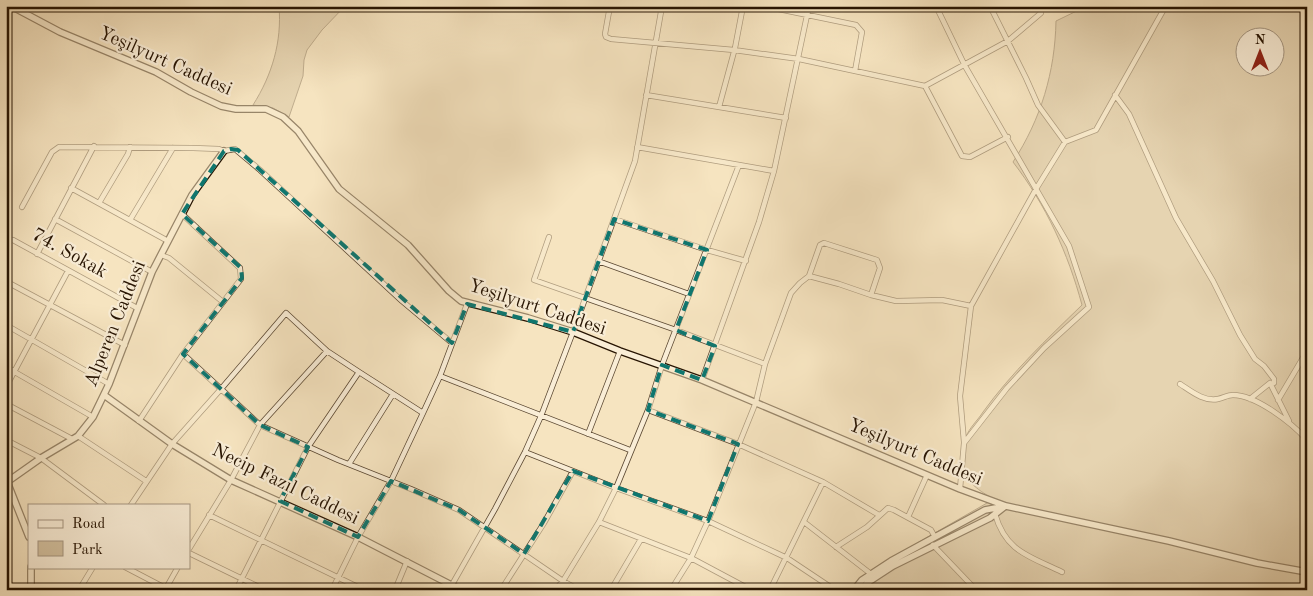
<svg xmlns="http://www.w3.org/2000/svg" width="1313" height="596" font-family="'Old Standard TT',serif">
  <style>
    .green { fill: #d3c1a0; stroke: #7d6a51; fill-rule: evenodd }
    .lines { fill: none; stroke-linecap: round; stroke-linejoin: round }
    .street-casing { stroke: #5b4832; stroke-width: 6 }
    .secondary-casing { stroke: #271402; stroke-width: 8 }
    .street { stroke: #f9edd6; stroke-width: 4.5 }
    .secondary { stroke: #f9edd6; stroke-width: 5.5 }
    .marked { fill: none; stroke: #0f766e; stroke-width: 4; stroke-dasharray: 10 6; stroke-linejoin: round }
    .labels { text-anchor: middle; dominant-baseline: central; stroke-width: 4.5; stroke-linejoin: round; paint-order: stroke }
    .street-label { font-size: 19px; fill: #271402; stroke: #f9edd6 }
  </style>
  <rect width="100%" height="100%" fill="#f6e4c0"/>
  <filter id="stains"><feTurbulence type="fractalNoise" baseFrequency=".004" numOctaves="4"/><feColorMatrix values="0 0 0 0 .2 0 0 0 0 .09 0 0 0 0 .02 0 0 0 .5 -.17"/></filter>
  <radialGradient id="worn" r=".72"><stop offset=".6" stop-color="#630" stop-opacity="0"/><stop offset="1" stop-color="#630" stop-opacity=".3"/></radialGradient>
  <path class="green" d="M 279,6 L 345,6 L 322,30 L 307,50 L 304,60 L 303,76 L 289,117 L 273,108 L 253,105 C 272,75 282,42 279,6 Z
    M 1087,6 L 1307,6 L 1307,590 L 851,590 L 861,580 L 886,561 L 994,499 C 981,492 964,482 963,464 C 962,457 964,444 966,437 C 969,428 978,420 983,412 C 1012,372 1047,339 1082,305 C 1068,253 1046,205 1013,162 C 1041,119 1055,72 1056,21 ZM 1246,38 L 1276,38 L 1276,68 L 1246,68 Z"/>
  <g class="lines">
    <defs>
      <path id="street" d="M 610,6 L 605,34 L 606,37 L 611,39 L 734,50 L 799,59 L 925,86 L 1008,41 L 1041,13 L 1041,6
        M 764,6 L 856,25 L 862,32 L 855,71
        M 936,6 L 965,66 L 1069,246 L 1089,307 L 1044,348 L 1007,388 L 964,443 L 960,489
        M 990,6 L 1026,78 L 1038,105 L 1065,142
        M 925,86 L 962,156 L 970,157 L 1008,137
        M 646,95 L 786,118
        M 1115,95 L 1129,114 L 1176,218 L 1213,281 L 1240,335 L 1255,359 L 1264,366 L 1274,379 L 1274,383 L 1271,385
        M 719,107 L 735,48 L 743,6
        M 637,147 L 774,171
        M 71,188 L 168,241
        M 99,203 L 128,154 L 130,147
        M 22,207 L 52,152 L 59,147 L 193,148 L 219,149 L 224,151 L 235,149 L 260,170 L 402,301 L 452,343
        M 182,214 L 240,268 L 241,279 L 183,354
        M 55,219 L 152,272
        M 614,219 L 707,250 L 746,261
        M 130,220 L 173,148
        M 549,237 L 534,280 L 676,330 L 765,364
        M 13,240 L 137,308
        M 37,254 L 94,146
        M 161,255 L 169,258 L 223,302
        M 598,261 L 689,294
        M 809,276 L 839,284 L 871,295 L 896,301 L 942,300 L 971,306
        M 6,283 L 7,282 L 125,345
        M 6,325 L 109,384
        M 327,351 L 286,313 L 221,389 L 260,425 L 338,460 L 411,489 L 459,510 L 563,581 L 579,590
        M 6,367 L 93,417
        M 440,376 L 467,304
        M 702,380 L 759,222 L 774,171 L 809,6
        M 1180,384 C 1191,391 1204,402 1218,399 C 1223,398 1228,395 1233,395 C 1256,395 1292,423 1307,440
        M 6,387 L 68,271
        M 1250,399 L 1270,383 L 1289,421
        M 1278,400 L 1307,351
        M 6,404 L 72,439
        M 648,410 L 738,444 L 823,482 L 879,515
        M 588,434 L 620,351
        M 78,436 L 146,481
        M 6,440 L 41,458 L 104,505
        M 964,442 L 960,396 L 971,306 L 1036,189 L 1065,142 L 1096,130 L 1164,9
        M 525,452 L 616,488 L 708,521 L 787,558 L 835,590
        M 349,464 L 393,394
        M 131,505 L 172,444 L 221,389 L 183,354 L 139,421
        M 995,514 C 1006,552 1029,556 1062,572
        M 209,515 L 364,590
        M 908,517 L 927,475
        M 599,522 L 691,558 L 751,590
        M 804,522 L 871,574
        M 933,545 L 976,590
        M 836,547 L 867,527 L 888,508 L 894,510 L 931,530 L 935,537
        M 189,549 L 231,480 L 260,425 L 327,351 L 359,372
        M 189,553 L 265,590
        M 125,567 L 169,590
        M 83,584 L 90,590
        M 79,590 L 93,567
        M 165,590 L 178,567
        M 236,590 L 308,447 L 359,372 L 423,413 L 440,376 L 630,450
        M 332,590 L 358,537 L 391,481 L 423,413
        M 395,590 L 407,561
        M 449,590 L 495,509 L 525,452 L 541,416 L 573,332 L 635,161 L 662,6
        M 501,590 L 544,523 L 573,471
        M 555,590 L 563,581 L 599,522 L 616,488 L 648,410 L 662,365 L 739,165
        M 611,590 L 641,539
        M 671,590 L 691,558 L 708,521 L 756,402 L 765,364 L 791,293 L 800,283 L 809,276 L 820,245 L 824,243 L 877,260 L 880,268 L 871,295
        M 770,590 L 823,482"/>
      <path id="secondary" d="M 11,6 L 60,32 L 156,72 L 191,92 L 221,106 L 236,109 L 266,109 L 283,117 L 298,131 L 339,189 L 408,245 L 449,291 L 461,301 L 528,318 L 573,332 L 620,351 L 702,380 L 960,489 L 1006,506
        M 104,395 L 172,444 L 231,480 L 358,537 L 461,590
        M 6,479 L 29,537
        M 7,482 L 41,458 L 78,436 L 93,417 L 109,384 L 152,272 L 192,195 L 224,151
        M 31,590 L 31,567
        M 854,590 L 862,580 L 891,561 L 935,537 L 985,510 L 1006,506 L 1169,541 L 1257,563 L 1307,572
        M 861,590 L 867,583 L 893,566 L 990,518 L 1004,507"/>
    </defs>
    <use href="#street" class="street-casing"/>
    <use href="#secondary" class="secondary-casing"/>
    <use href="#street" class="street"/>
    <use href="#secondary" class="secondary"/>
  </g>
  <path d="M0 0H1313V596H0ZM 231,149 L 238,150 L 452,343 L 467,304 L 573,332 L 614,219 L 707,250 L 676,330 L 715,346 L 702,380 L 662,365 L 648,410 L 738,444 L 708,521 L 573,471 L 524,554 L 459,510 L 391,481 L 358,537 L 280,501 L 308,447 L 260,425 L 183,354 L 242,278 L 241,268 L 182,214 L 224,151 Z" fill="#f6e4c0" fill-opacity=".55" fill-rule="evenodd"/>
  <path class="marked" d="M 231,149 L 238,150 L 452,343 L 467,304 L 573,332 L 614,219 L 707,250 L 676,330 L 715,346 L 702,380 L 662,365 L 648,410 L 738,444 L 708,521 L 573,471 L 524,554 L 459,510 L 391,481 L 358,537 L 280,501 L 308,447 L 260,425 L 183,354 L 242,278 L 241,268 L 182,214 L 224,151 Z"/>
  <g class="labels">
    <g class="street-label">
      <text transform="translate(165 62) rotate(24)">Yeşilyurt Caddesi</text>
      <text transform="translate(69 254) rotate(29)">74. Sokak</text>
      <text transform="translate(537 308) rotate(18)">Yeşilyurt Caddesi</text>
      <text transform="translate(116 324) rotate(-68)">Alperen Caddesi</text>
      <text transform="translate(915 453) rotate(23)">Yeşilyurt Caddesi</text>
      <text transform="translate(285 485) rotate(26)">Necip Fazıl Caddesi</text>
    </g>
  </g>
  <rect width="1313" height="596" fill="none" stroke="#f6e4c0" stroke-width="25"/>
  <rect x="8" y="8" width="1298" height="581" fill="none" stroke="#271402" stroke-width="2.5"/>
  <rect x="12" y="12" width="1288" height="571" fill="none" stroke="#271402"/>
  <rect x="28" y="504" width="162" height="65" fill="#f9edd6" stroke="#a59681"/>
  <rect x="38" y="520" width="25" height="8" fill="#f9edd6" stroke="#a59681"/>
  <text x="72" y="528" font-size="15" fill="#271402">Road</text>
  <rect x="38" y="541" width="25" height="15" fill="#d3c1a0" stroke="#a59681"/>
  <text x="72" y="554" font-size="15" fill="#271402">Park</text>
  <g transform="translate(1260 52)"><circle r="24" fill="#f9edd6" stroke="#a59681"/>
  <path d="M0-4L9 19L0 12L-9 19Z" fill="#8f2418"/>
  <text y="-8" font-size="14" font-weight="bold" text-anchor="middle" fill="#271402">N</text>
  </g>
  <rect width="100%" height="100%" filter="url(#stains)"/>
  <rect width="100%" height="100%" fill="url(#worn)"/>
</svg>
